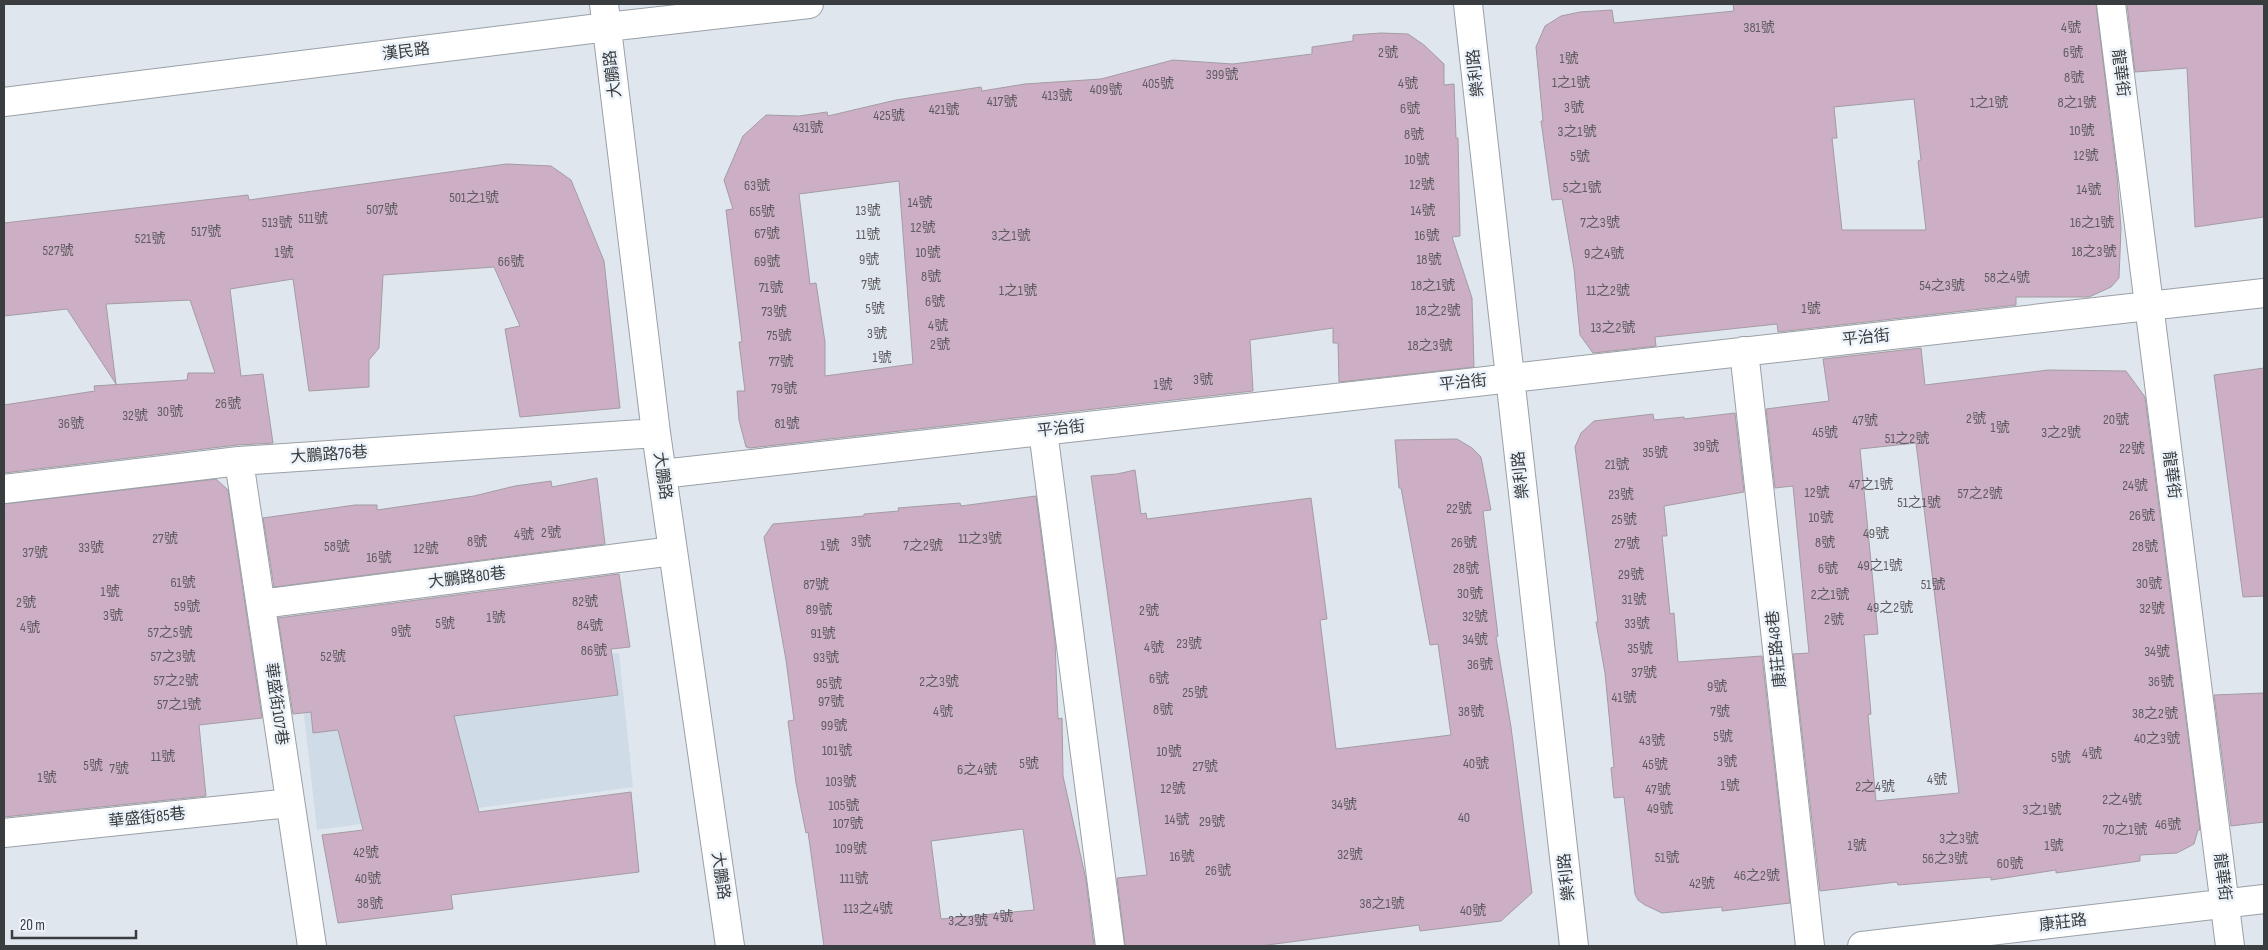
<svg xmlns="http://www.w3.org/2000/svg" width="2268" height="950" font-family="'Sofia Sans Condensed','Noto Sans TC',sans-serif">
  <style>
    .built { fill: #cfdce8 }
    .building { fill: #ccafc4; stroke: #a49ca2; fill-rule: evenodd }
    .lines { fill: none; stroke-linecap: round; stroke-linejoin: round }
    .minor-casing { stroke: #9aa0a7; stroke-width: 30 }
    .minor { stroke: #fff; stroke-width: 28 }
    .labels { text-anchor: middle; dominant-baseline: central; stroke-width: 5; stroke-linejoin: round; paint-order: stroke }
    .number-label { font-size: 14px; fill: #5e5a60 }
    .street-label { font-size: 16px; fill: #3a3d3f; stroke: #ecf3fa }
  </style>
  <rect width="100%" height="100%" fill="#dfe6ed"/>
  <path class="built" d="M 619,653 L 633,787 L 317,830 L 301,688 Z"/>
  <path class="building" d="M 1733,4 L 2096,4 L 2117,176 L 2121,228 L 2119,278 L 2111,287 L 2089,297 L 2016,297 L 2016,305 L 1778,332 L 1777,324 L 1655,337 L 1656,346 L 1593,353 L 1580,335 L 1574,269 L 1562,199 L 1552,200 L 1541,121 L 1543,121 L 1536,47 L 1545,26 L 1561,16 L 1580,12 L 1612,10 L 1614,23 L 1734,11 ZM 1914,99 L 1921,160 L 1918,161 L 1926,230 L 1842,230 L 1832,138 L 1837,138 L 1834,107 Z
    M 2127,4 L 2264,4 L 2264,217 L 2195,227 L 2187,68 L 2135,72 Z
    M 1381,33 L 1408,34 L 1424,45 L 1444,64 L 1444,85 L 1454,84 L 1456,138 L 1458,138 L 1460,236 L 1452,237 L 1472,298 L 1474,367 L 1339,382 L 1338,343 L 1333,343 L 1333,328 L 1250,340 L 1253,391 L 750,448 L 746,447 L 739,420 L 737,391 L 745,391 L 739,342 L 742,342 L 726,210 L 733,209 L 724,180 L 743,136 L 766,115 L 799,116 L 827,112 L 828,116 L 896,100 L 981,87 L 982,91 L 1025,84 L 1101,79 L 1173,60 L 1233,64 L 1312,54 L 1312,47 L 1353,41 L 1353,35 ZM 899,181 L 913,364 L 825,376 L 825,342 L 816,283 L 810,284 L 799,194 Z
    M 506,164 L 551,166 L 571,180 L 604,261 L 620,408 L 520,417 L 505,329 L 520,326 L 494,267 L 383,275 L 379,348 L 369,360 L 369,387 L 309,391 L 293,279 L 230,289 L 241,376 L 263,374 L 273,443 L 237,445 L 4,473 L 4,405 L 95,391 L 94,386 L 187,380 L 188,373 L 215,373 L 190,300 L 106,304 L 116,384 L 67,309 L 4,316 L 4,223 L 248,195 L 249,200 Z
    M 1921,348 L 1925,385 L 2048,370 L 2126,371 L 2145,397 L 2200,830 L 2198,830 L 2194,844 L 2177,853 L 2140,855 L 2140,861 L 2056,873 L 2056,870 L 1991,880 L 1991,877 L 1898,885 L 1897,882 L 1820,891 L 1793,654 L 1809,653 L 1793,486 L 1775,488 L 1766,409 L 1829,401 L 1823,359 ZM 1916,443 L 1959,793 L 1876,801 L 1868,715 L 1871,714 L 1864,635 L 1878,634 L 1860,449 Z
    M 2264,368 L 2264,596 L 2243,597 L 2214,375 Z
    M 1735,413 L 1744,492 L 1664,506 L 1667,536 L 1662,536 L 1670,614 L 1674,613 L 1678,662 L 1762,656 L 1790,903 L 1722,911 L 1722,907 L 1662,913 L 1645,905 L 1638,900 L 1635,894 L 1624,797 L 1614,798 L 1611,768 L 1614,767 L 1605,673 L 1596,622 L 1598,622 L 1575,447 L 1581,433 L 1594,421 L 1653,414 L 1654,420 L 1684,417 L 1684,419 Z
    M 1457,439 L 1472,448 L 1481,457 L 1491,510 L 1483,511 L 1498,636 L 1496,637 L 1511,727 L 1532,893 L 1501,921 L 1420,931 L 1419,925 L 1260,946 L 1125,946 L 1117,878 L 1147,875 L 1091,476 L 1117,474 L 1135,470 L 1141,514 L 1146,513 L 1147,519 L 1311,498 L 1327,619 L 1320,620 L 1336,749 L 1451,735 L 1438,644 L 1430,645 L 1401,488 L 1399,488 L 1395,440 Z
    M 597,478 L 605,544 L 274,587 L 263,518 L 355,505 L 377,505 L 377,510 L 474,496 L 515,486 L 551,481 L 552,487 Z
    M 216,479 L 228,490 L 262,718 L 199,725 L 206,796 L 4,817 L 4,504 Z
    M 1036,496 L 1055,641 L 1058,719 L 1062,718 L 1063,776 L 1086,880 L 1094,946 L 824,946 L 808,832 L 806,833 L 796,783 L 788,721 L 794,720 L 786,660 L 764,537 L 773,524 L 864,516 L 864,514 L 899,511 L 898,508 L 960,503 L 961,506 ZM 1023,829 L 1034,910 L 941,919 L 931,841 Z
    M 619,574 L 630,647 L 611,649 L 618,695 L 454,716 L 479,812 L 631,792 L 639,872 L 451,895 L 453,909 L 338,923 L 322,835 L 363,830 L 338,730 L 313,733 L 311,712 L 293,714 L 278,618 Z
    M 2264,693 L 2264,822 L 2231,826 L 2214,695 Z"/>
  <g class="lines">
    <defs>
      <path id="minor" d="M 604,4 L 656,433 L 730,946
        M 1468,4 L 1574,946
        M 2111,4 L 2230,946
        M 4,102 L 607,27 L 809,4
        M 1744,351 L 1810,946
        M 1043,431 L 1110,946
        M 239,461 L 312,946
        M 662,474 L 2264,293
        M 4,489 L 239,461 L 656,433
        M 261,604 L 673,551
        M 4,833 L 290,803
        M 1862,946 L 2264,899"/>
    </defs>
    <use href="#minor" class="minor-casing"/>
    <use href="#minor" class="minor"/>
  </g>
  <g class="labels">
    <g class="number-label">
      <text x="1759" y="27">381號</text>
      <text x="2071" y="27">4號</text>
      <text x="1388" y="52">2號</text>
      <text x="2073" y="52">6號</text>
      <text x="1569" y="58">1號</text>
      <text x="1222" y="74">399號</text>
      <text x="2074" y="77">8號</text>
      <text x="1571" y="82">1之1號</text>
      <text x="1158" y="83">405號</text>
      <text x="1408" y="83">4號</text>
      <text x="1106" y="89">409號</text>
      <text x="1057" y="95">413號</text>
      <text x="1002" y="101">417號</text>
      <text x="1989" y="102">1之1號</text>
      <text x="2077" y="102">8之1號</text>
      <text x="1574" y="107">3號</text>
      <text x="1410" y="108">6號</text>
      <text x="944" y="109">421號</text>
      <text x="889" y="115">425號</text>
      <text x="808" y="127">431號</text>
      <text x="2082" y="130">10號</text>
      <text x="1577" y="131">3之1號</text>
      <text x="1414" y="134">8號</text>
      <text x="2086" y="155">12號</text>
      <text x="1580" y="156">5號</text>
      <text x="1417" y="159">10號</text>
      <text x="1422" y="184">12號</text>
      <text x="757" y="185">63號</text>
      <text x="1582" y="187">5之1號</text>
      <text x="2089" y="189">14號</text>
      <text x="474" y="197">501之1號</text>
      <text x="920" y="202">14號</text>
      <text x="382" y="209">507號</text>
      <text x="868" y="210">13號</text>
      <text x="1423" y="210">14號</text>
      <text x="762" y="211">65號</text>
      <text x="313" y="218">511號</text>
      <text x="277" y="222">513號</text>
      <text x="1600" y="222">7之3號</text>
      <text x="2092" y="222">16之1號</text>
      <text x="923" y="227">12號</text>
      <text x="206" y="231">517號</text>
      <text x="767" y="233">67號</text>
      <text x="868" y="234">11號</text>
      <text x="1011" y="235">3之1號</text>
      <text x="1427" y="235">16號</text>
      <text x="150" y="238">521號</text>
      <text x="58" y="250">527號</text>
      <text x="2094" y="251">18之3號</text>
      <text x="284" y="252">1號</text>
      <text x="928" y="252">10號</text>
      <text x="1604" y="253">9之4號</text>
      <text x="869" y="259">9號</text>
      <text x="1429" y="259">18號</text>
      <text x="511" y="261">66號</text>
      <text x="767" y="261">69號</text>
      <text x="931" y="276">8號</text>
      <text x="2007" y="277">58之4號</text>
      <text x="871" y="284">7號</text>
      <text x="1433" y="285">18之1號</text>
      <text x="1942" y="285">54之3號</text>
      <text x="771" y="287">71號</text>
      <text x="1018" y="290">1之1號</text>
      <text x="1608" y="290">11之2號</text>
      <text x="935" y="301">6號</text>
      <text x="875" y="308">5號</text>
      <text x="1811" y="308">1號</text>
      <text x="1438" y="310">18之2號</text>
      <text x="774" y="311">73號</text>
      <text x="938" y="325">4號</text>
      <text x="1613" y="327">13之2號</text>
      <text x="877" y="333">3號</text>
      <text x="779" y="335">75號</text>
      <text x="940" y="344">2號</text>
      <text x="1430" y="345">18之3號</text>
      <text x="882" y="357">1號</text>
      <text x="781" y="361">77號</text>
      <text x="1203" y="379">3號</text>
      <text x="1163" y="384">1號</text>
      <text x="784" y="388">79號</text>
      <text x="228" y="403">26號</text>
      <text x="170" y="411">30號</text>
      <text x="135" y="415">32號</text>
      <text x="1976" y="418">2號</text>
      <text x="2116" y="419">20號</text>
      <text x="1865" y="420">47號</text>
      <text x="71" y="423">36號</text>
      <text x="787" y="423">81號</text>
      <text x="2000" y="427">1號</text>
      <text x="1825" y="432">45號</text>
      <text x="2061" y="432">3之2號</text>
      <text x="1907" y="438">51之2號</text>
      <text x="1706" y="446">39號</text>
      <text x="2132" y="448">22號</text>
      <text x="1655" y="452">35號</text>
      <text x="1617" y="464">21號</text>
      <text x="1871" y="484">47之1號</text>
      <text x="2135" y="485">24號</text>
      <text x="1817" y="492">12號</text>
      <text x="1980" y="493">57之2號</text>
      <text x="1621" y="494">23號</text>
      <text x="1919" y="502">51之1號</text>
      <text x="1459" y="508">22號</text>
      <text x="2142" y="515">26號</text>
      <text x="1821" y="517">10號</text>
      <text x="1624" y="519">25號</text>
      <text x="551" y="532">2號</text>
      <text x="1876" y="533">49號</text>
      <text x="524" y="534">4號</text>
      <text x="165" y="538">27號</text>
      <text x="980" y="538">11之3號</text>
      <text x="477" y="541">8號</text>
      <text x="861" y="541">3號</text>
      <text x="1464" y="542">26號</text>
      <text x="1825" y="542">8號</text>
      <text x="1627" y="543">27號</text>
      <text x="830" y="545">1號</text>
      <text x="923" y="545">7之2號</text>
      <text x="337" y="546">58號</text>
      <text x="2145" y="546">28號</text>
      <text x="91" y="547">33號</text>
      <text x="426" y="548">12號</text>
      <text x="35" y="552">37號</text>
      <text x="379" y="557">16號</text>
      <text x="1880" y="565">49之1號</text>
      <text x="1466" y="568">28號</text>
      <text x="1828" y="568">6號</text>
      <text x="1631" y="574">29號</text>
      <text x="183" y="582">61號</text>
      <text x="2149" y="583">30號</text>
      <text x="816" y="584">87號</text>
      <text x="1933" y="584">51號</text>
      <text x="110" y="591">1號</text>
      <text x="1470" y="593">30號</text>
      <text x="1830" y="594">2之1號</text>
      <text x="1634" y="599">31號</text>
      <text x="585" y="601">82號</text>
      <text x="26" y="602">2號</text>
      <text x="187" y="606">59號</text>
      <text x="1890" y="607">49之2號</text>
      <text x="2152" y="608">32號</text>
      <text x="819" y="609">89號</text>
      <text x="1149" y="610">2號</text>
      <text x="113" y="615">3號</text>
      <text x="1475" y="616">32號</text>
      <text x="496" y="617">1號</text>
      <text x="1834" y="619">2號</text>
      <text x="445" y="623">5號</text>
      <text x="1637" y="623">33號</text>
      <text x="590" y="625">84號</text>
      <text x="30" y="627">4號</text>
      <text x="401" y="631">9號</text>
      <text x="170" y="632">57之5號</text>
      <text x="823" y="633">91號</text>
      <text x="1475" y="639">34號</text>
      <text x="1189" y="643">23號</text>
      <text x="1154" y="647">4號</text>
      <text x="1640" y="648">35號</text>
      <text x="594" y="650">86號</text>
      <text x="2157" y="651">34號</text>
      <text x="173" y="656">57之3號</text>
      <text x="333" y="656">52號</text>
      <text x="826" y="657">93號</text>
      <text x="1480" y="664">36號</text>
      <text x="1644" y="672">37號</text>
      <text x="1159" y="678">6號</text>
      <text x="176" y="680">57之2號</text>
      <text x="939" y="681">2之3號</text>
      <text x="2161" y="681">36號</text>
      <text x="829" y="683">95號</text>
      <text x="1717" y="686">9號</text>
      <text x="1195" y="692">25號</text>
      <text x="1624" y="697">41號</text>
      <text x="831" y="701">97號</text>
      <text x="179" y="704">57之1號</text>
      <text x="1163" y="709">8號</text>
      <text x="943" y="711">4號</text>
      <text x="1471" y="711">38號</text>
      <text x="1720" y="711">7號</text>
      <text x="2155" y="713">38之2號</text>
      <text x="834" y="725">99號</text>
      <text x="1723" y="736">5號</text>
      <text x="2157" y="738">40之3號</text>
      <text x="1652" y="740">43號</text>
      <text x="837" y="750">101號</text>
      <text x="1169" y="751">10號</text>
      <text x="2092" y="753">4號</text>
      <text x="163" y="756">11號</text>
      <text x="2061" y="757">5號</text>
      <text x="1727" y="761">3號</text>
      <text x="1029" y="763">5號</text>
      <text x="1476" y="763">40號</text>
      <text x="1655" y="764">45號</text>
      <text x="93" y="765">5號</text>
      <text x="1205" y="766">27號</text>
      <text x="119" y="768">7號</text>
      <text x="977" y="769">6之4號</text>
      <text x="47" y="777">1號</text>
      <text x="1937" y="779">4號</text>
      <text x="841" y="781">103號</text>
      <text x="1730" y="785">1號</text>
      <text x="1875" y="786">2之4號</text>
      <text x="1173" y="788">12號</text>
      <text x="1658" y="789">47號</text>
      <text x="2122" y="799">2之4號</text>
      <text x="1344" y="804">34號</text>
      <text x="844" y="805">105號</text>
      <text x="1660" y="808">49號</text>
      <text x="2042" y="809">3之1號</text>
      <text x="1464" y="817">40</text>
      <text x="1177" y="819">14號</text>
      <text x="1212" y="821">29號</text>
      <text x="848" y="823">107號</text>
      <text x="2168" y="824">46號</text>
      <text x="2125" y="829">70之1號</text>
      <text x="1959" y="838">3之3號</text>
      <text x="1857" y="845">1號</text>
      <text x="2054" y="845">1號</text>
      <text x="851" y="848">109號</text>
      <text x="366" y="852">42號</text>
      <text x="1350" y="854">32號</text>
      <text x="1182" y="856">16號</text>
      <text x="1667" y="857">51號</text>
      <text x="1945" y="858">56之3號</text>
      <text x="2010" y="863">60號</text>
      <text x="1218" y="870">26號</text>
      <text x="1757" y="875">46之2號</text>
      <text x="368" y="878">40號</text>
      <text x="854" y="878">111號</text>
      <text x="1702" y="883">42號</text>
      <text x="370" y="903">38號</text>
      <text x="1382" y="903">38之1號</text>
      <text x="868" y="908">113之4號</text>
      <text x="1473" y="910">40號</text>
      <text x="1003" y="916">4號</text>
      <text x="968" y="920">3之3號</text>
    </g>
    <g class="street-label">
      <text transform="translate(406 52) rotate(-7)">漢民路</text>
      <text transform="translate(1476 73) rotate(-96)">樂利路</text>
      <text transform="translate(2120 73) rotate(83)">龍華街</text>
      <text transform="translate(613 74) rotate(-97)">大鵬路</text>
      <text transform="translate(1866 338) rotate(-6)">平治街</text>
      <text transform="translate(1463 383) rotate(-6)">平治街</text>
      <text transform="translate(1061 429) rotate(-6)">平治街</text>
      <text transform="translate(329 455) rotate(-4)">大鵬路76巷</text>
      <text transform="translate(1521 475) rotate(-96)">樂利路</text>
      <text transform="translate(2171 475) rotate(83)">龍華街</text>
      <text transform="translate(662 476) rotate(82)">大鵬路</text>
      <text transform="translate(467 578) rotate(-7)">大鵬路80巷</text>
      <text transform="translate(1777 649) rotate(-96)">康莊路48巷</text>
      <text transform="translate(276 704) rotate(82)">華盛街107巷</text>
      <text transform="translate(147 818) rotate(-6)">華盛街85巷</text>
      <text transform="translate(720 876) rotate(82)">大鵬路</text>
      <text transform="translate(1567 877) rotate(-96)">樂利路</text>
      <text transform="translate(2222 877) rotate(83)">龍華街</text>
      <text transform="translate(2063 923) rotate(-7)">康莊路</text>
    </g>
  </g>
  <rect width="2268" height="950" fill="none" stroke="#3a3d3f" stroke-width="10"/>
  <path d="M12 930v8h124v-8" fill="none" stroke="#3a3d3f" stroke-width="2.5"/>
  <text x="20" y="930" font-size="15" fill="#3a3d3f" stroke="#ecf3fa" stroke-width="4" paint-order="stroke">20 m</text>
</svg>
